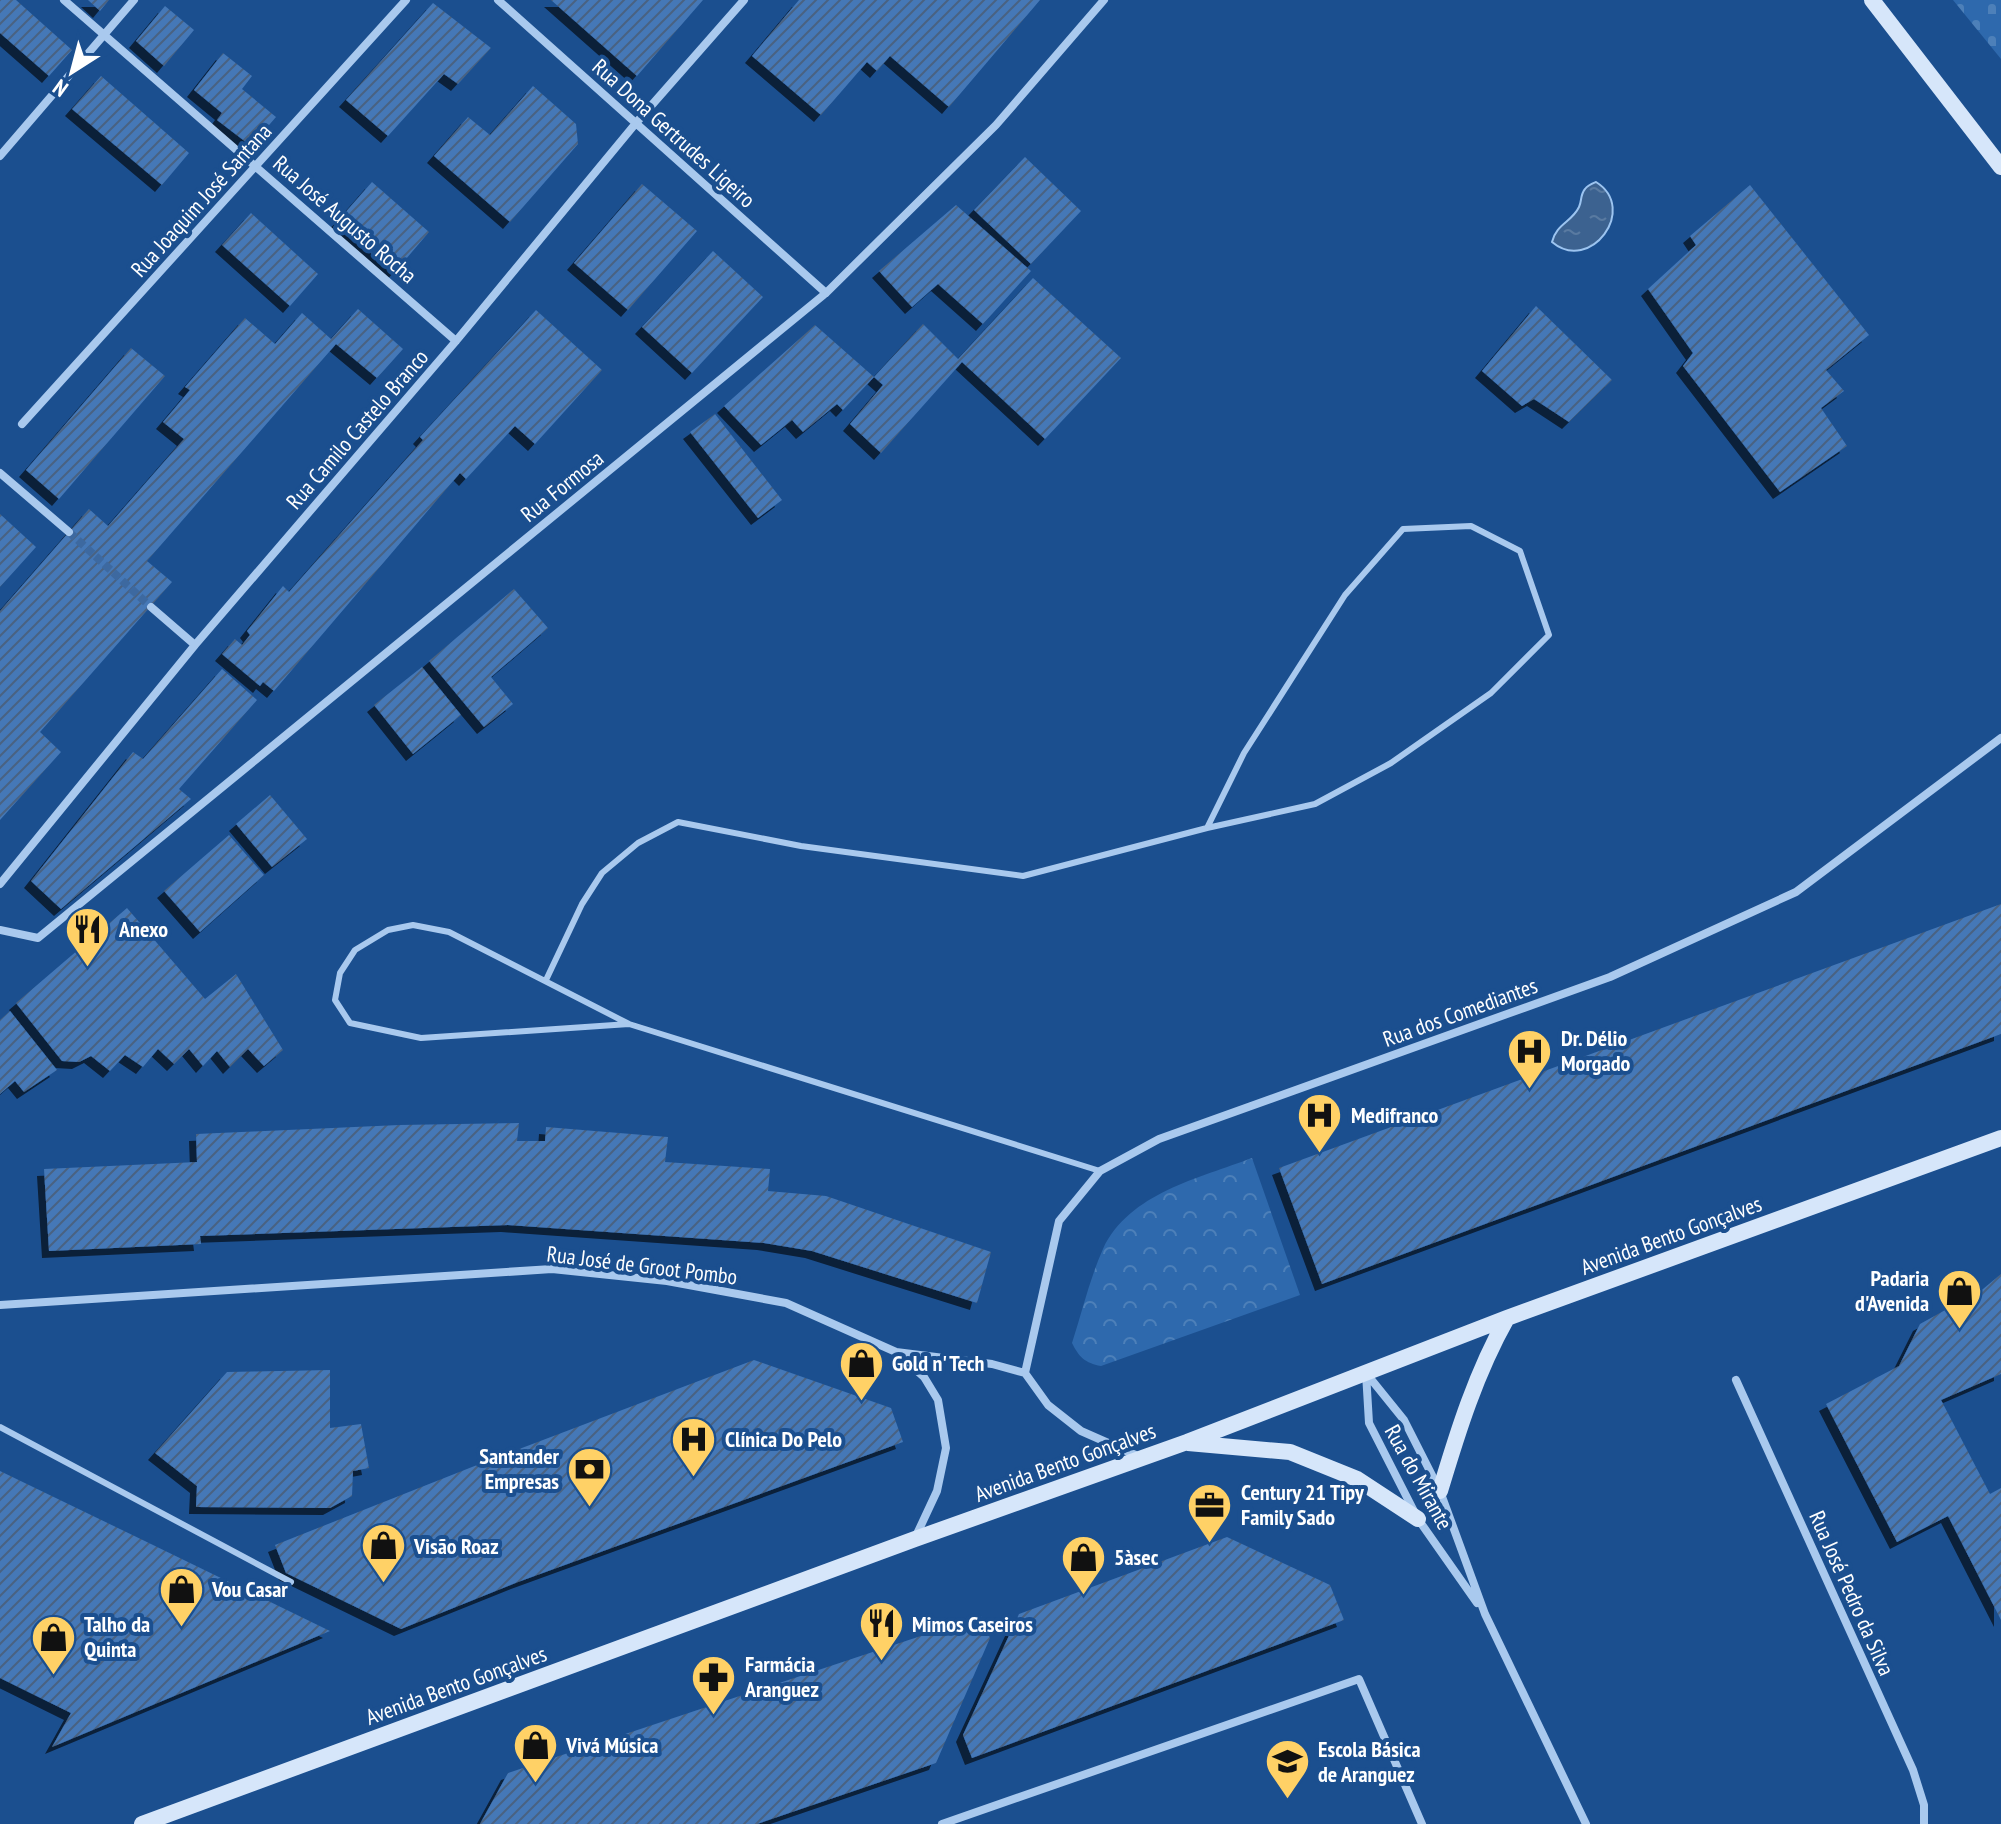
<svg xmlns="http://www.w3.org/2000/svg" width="2001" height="1824" font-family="'PT Sans Narrow',sans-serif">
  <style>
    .cemetery { fill: url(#cemetery-stones) }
    .park { fill: url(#park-crowns) }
    .water { fill: url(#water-ripples); stroke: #9cc4f0; stroke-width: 2 }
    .building { fill: url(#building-hatch); filter: url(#shadow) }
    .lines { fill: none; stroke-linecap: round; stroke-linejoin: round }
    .minor-tunnel { stroke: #3d69a0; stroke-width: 8; stroke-dasharray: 8 4; stroke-linecap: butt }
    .service { stroke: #a9c9ee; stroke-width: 6 }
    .minor { stroke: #a9c9ee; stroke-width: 8 }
    .secondary { stroke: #d6e6fa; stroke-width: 16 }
    .labels { text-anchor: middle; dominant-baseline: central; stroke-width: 8; stroke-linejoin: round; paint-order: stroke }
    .street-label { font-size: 22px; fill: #fff; stroke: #1b4f8f }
    .poi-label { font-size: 22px; font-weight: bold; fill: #fff; stroke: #1b4f8f; text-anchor: start }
  </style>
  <defs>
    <pattern id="cemetery-stones" width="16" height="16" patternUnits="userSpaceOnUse" patternTransform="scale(2)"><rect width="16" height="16" fill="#2e69ad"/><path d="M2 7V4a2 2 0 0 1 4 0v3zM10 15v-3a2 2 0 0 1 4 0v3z" fill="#4d80b9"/></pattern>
    <pattern id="park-crowns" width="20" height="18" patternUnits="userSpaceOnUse" patternTransform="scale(2)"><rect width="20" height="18" fill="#2e69ad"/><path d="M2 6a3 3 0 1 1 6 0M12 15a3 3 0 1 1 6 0" fill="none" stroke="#4d80b9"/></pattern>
    <pattern id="water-ripples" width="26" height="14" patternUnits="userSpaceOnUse" patternTransform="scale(2)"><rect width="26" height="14" fill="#3c6290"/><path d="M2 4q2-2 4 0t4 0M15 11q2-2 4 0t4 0" fill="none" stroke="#597aa1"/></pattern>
    <pattern id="building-hatch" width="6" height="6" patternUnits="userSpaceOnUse" patternTransform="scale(2)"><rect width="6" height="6" fill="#4478b7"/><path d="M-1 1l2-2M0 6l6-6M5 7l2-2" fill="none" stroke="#486282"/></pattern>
    <filter id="shadow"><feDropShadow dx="-7" dy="7" stdDeviation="0" flood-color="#0009"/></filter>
  </defs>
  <rect width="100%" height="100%" fill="#1b4f8f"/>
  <path class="cemetery" d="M 1953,0 L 2001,0 L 2001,59 Z"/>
  <path class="park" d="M 1252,1158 L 1300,1295 L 1101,1366 C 1085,1363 1079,1357 1072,1343 C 1082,1312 1090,1278 1103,1249 C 1129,1193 1200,1178 1252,1158 Z"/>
  <path class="water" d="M 1596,182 C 1639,209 1590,274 1552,242 C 1556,224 1572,222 1579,207 C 1582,201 1580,195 1585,189 C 1588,185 1591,184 1596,182 Z"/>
  <path class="building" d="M 0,0 L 16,0 L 72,50 L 49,76 L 0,33 Z
    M 88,0 L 109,0 L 100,11 Z
    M 551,0 L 703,0 L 637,76 Z
    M 799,0 L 1040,0 L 949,107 L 890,56 L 877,71 L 867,62 L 821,115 L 752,56 Z
    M 433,3 L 491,48 L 458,84 L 444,74 L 388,136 L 346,100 Z
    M 165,6 L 194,30 L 164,66 L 136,41 Z
    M 223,53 L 252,76 L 242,89 L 276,117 L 251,146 L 217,120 L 222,113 L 194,90 Z
    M 101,76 L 189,153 L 162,185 L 72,109 Z
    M 533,86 L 576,124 L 578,144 L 510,222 L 434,156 L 468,117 L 490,135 Z
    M 1025,157 L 1081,211 L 1031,264 L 974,210 Z
    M 372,182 L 429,232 L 394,273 L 336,223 Z
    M 642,184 L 697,231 L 628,310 L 574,263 Z
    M 1750,185 L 1869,335 L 1826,370 L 1844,391 L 1821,408 L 1847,446 L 1780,492 L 1683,366 L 1693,353 L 1648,289 L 1696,245 L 1690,236 Z
    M 956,205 L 1031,271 L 983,324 L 938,284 L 912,307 L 879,271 Z
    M 251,213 L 318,274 L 290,306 L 222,245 Z
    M 713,251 L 763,297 L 692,373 L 642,327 Z
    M 1033,278 L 1121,358 L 1045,439 L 962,362 L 881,453 L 850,424 L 883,385 L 874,377 L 923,324 L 958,359 Z
    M 1536,306 L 1612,380 L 1569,422 L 1534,399 L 1522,406 L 1482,371 Z
    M 358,309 L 403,349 L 377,378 L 336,344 L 147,561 L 172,582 L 40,732 L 61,752 L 0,820 L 0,611 L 89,509 L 108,526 L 184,439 L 163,422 L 190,390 L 185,387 L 245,318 L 275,344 L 302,313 L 331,339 Z
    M 536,310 L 602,370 L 535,444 L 515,426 L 466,479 L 460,473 L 274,691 L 263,682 L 260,686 L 222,654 L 235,639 L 242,645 L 250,635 L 247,631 L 283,586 L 289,592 L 423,440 L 420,437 Z
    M 815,325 L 874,377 L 843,410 L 837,404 L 803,432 L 792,420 L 761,445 L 724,406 Z
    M 131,348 L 165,376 L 59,499 L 26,470 Z
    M 715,414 L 782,500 L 758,518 L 690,432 Z
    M 0,514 L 36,547 L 0,587 Z
    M 514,589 L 548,628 L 491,677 L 513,704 L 484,727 L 429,661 Z
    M 422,667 L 461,715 L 413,754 L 374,705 Z
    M 222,669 L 257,700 L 179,789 L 191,799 L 61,909 L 31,881 L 133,752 L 143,759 Z
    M 270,795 L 307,839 L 272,867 L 236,824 Z
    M 229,835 L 264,875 L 200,932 L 164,891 Z
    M 2001,904 L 2001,1034 L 1322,1284 L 1279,1168 Z
    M 127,908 L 205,999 L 236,974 L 283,1050 L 264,1066 L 248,1049 L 230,1067 L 217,1051 L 203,1066 L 189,1049 L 174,1064 L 158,1049 L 143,1067 L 125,1055 L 110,1071 L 91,1056 L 79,1062 L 62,1061 L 16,1003 Z
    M 10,1011 L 57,1070 L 24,1092 L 15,1081 L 0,1094 L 0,1020 Z
    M 519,1123 L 517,1141 L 545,1141 L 546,1127 L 668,1137 L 665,1162 L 770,1169 L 768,1191 L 826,1196 L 991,1252 L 977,1303 L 812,1251 L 764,1243 L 508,1225 L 200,1236 L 201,1244 L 49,1251 L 44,1169 L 197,1162 L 196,1134 L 399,1125 Z
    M 2001,1274 L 2001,1374 L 1941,1400 L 1990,1494 L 2001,1488 L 2001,1620 L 1948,1516 L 1897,1542 L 1826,1404 L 1899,1366 L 1920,1324 L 1983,1289 Z
    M 754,1360 L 891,1408 L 903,1442 L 518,1582 L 401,1629 L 286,1573 L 275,1545 L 472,1467 Z
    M 330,1370 L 330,1428 L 361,1424 L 369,1468 L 353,1471 L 352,1496 L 330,1508 L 196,1507 L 197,1486 L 155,1453 L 227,1372 Z
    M 0,1471 L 151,1544 L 330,1631 L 52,1747 L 71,1713 L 0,1678 Z
    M 1227,1537 L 1330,1585 L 1344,1620 L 972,1758 L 963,1735 L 1019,1614 Z
    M 981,1616 L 990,1638 L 936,1763 L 757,1824 L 480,1824 L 508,1773 Z"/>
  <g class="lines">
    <path class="minor-tunnel" d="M 69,532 L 151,607"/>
    <path class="service" d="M 546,980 L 582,904 L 602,873 L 638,843 L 678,822 L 801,846 L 1023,876 L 1207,828 L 1244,753 L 1345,595 L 1403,529 L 1471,526 L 1520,551 L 1549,635 L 1491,693 L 1391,763 L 1315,804 L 1207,828
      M 629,1024 L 421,1038 L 350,1023 L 335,1000 L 340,973 L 355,950 L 388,930 L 413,925 L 449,932 L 629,1024 L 1100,1171
      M 0,1427 L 291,1582"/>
    <path class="minor" d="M 64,0 L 456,341
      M 498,0 L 826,293
      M 0,156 L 134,0
      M 22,424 L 406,0
      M 0,473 L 69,532
      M 151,607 L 195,645
      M 0,884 L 195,645 L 456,341 L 636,123 L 744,0
      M 0,930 L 38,938 L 826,293 L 996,125 L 1104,0
      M 0,1305 L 552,1269 L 667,1281 L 786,1303 L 896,1352 L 992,1364 L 1025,1373 L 1048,1405 L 1081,1431 L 1140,1457
      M 897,1353 L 924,1377 L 938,1400 L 946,1448 L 937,1491 L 916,1536
      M 1025,1373 L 1059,1221 L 1100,1171 L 1159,1139 L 1610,977 L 1796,892 L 2001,738
      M 1366,1373 L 1404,1420 L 1440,1491 L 1485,1614 L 1586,1824
      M 1366,1373 L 1369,1423 L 1418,1519 L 1477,1603
      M 1736,1380 L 1913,1770 L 1924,1805 L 1924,1824
      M 942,1824 L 1359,1679 L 1422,1824"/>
    <path class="secondary" d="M 1872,0 L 2001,167
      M 1188,1443 L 1290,1452 L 1357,1479 L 1418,1519
      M 1440,1491 C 1458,1431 1476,1373 1507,1318
      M 142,1824 L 915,1539 L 1187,1442 L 1507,1318 L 2001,1138"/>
  </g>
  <defs>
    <symbol id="restaurant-pin" viewBox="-11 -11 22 30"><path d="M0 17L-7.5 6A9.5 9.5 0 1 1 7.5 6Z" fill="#ffd166" stroke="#1b4f8f"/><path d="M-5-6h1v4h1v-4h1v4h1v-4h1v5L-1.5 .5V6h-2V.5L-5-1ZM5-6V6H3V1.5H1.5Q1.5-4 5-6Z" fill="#111"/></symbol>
    <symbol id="hospital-pin" viewBox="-11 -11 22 30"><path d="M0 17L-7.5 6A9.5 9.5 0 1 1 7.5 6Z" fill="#ffd166" stroke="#1b4f8f"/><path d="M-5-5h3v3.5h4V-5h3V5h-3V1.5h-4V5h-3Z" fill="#111"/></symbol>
    <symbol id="shop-pin" viewBox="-11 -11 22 30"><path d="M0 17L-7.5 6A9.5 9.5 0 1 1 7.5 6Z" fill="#ffd166" stroke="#1b4f8f"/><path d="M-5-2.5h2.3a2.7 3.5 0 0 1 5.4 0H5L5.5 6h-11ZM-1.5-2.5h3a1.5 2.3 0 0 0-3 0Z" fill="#111"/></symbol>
    <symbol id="bank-pin" viewBox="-11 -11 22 30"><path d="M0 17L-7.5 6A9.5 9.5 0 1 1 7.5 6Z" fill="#ffd166" stroke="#1b4f8f"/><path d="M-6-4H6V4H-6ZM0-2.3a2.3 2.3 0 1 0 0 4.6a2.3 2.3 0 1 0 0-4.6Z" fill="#111"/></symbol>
    <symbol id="office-pin" viewBox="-11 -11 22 30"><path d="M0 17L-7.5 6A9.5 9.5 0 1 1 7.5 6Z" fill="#ffd166" stroke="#1b4f8f"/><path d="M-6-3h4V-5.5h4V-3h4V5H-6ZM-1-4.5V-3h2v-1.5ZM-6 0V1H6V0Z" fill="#111"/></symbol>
    <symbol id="pharmacy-pin" viewBox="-11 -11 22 30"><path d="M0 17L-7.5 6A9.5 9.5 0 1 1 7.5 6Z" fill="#ffd166" stroke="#1b4f8f"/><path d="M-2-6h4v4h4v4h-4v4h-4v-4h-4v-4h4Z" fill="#111"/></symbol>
    <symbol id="school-pin" viewBox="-11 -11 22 30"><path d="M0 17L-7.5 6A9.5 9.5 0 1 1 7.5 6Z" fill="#ffd166" stroke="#1b4f8f"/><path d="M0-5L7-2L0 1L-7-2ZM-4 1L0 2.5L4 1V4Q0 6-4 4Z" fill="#111"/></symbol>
  </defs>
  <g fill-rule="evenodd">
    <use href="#restaurant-pin" x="62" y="904" width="51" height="69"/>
    <use href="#hospital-pin" x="1504" y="1026" width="51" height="69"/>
    <use href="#hospital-pin" x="1294" y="1090" width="51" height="69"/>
    <use href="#shop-pin" x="1934" y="1266" width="51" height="69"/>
    <use href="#shop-pin" x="836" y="1338" width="51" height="69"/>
    <use href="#hospital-pin" x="668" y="1414" width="51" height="69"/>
    <use href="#bank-pin" x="564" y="1444" width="51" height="69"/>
    <use href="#office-pin" x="1184" y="1480" width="51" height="69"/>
    <use href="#shop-pin" x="358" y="1520" width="51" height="69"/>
    <use href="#shop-pin" x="1058" y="1532" width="51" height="69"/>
    <use href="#shop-pin" x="156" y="1564" width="51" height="69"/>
    <use href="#restaurant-pin" x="856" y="1598" width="51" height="69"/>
    <use href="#shop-pin" x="28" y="1612" width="51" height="69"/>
    <use href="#pharmacy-pin" x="688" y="1652" width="51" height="69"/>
    <use href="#shop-pin" x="510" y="1720" width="51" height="69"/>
    <use href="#school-pin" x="1262" y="1736" width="51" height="69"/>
  </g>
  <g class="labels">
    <g class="street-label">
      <text transform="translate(674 133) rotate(42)">Rua Dona Gertrudes Ligeiro</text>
      <text transform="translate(201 200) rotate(-48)">Rua Joaquim José Santana</text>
      <text transform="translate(345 219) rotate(41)">Rua José Augusto Rocha</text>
      <text transform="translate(357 429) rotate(-49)">Rua Camilo Castelo Branco</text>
      <text transform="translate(562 486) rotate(-39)">Rua Formosa</text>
      <text transform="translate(1460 1012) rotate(-20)">Rua dos Comediantes</text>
      <text transform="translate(1671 1235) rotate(-20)">Avenida Bento Gonçalves</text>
      <text transform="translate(642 1265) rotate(7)">Rua José de Groot Pombo</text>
      <text transform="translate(1065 1462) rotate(-20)">Avenida Bento Gonçalves</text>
      <text transform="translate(1419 1477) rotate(61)">Rua do Mirante</text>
      <text transform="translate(1852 1593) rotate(66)">Rua José Pedro da Silva</text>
      <text transform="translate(456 1685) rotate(-20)">Avenida Bento Gonçalves</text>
    </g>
    <g class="poi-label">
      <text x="119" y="929">Anexo</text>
      <text x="1561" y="1038">Dr. Délio<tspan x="1561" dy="25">Morgado</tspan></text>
      <text x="1351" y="1115">Medifranco</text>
      <text x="1929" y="1278" text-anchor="end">Padaria<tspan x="1929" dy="25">d'Avenida</tspan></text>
      <text x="892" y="1363">Gold n' Tech</text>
      <text x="725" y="1439">Clínica Do Pelo</text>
      <text x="559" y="1456" text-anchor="end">Santander<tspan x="559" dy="25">Empresas</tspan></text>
      <text x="1241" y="1492">Century 21 Tipy<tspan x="1241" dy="25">Family Sado</tspan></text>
      <text x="414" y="1546">Visão Roaz</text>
      <text x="1114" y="1557">5àsec</text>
      <text x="212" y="1589">Vou Casar</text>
      <text x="84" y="1624">Talho da<tspan x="84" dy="25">Quinta</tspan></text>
      <text x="912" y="1624">Mimos Caseiros</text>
      <text x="745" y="1664">Farmácia<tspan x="745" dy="25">Aranguez</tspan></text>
      <text x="566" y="1745">Vivá Música</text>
      <text x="1318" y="1749">Escola Básica<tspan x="1318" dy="25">de Aranguez</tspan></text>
    </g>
  </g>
  <g transform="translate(72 72) rotate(216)" stroke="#1b4f8f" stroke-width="6" paint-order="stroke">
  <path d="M0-6L14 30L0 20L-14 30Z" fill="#ffffff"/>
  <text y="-12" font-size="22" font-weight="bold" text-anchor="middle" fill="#ffffff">N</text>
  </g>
</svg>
